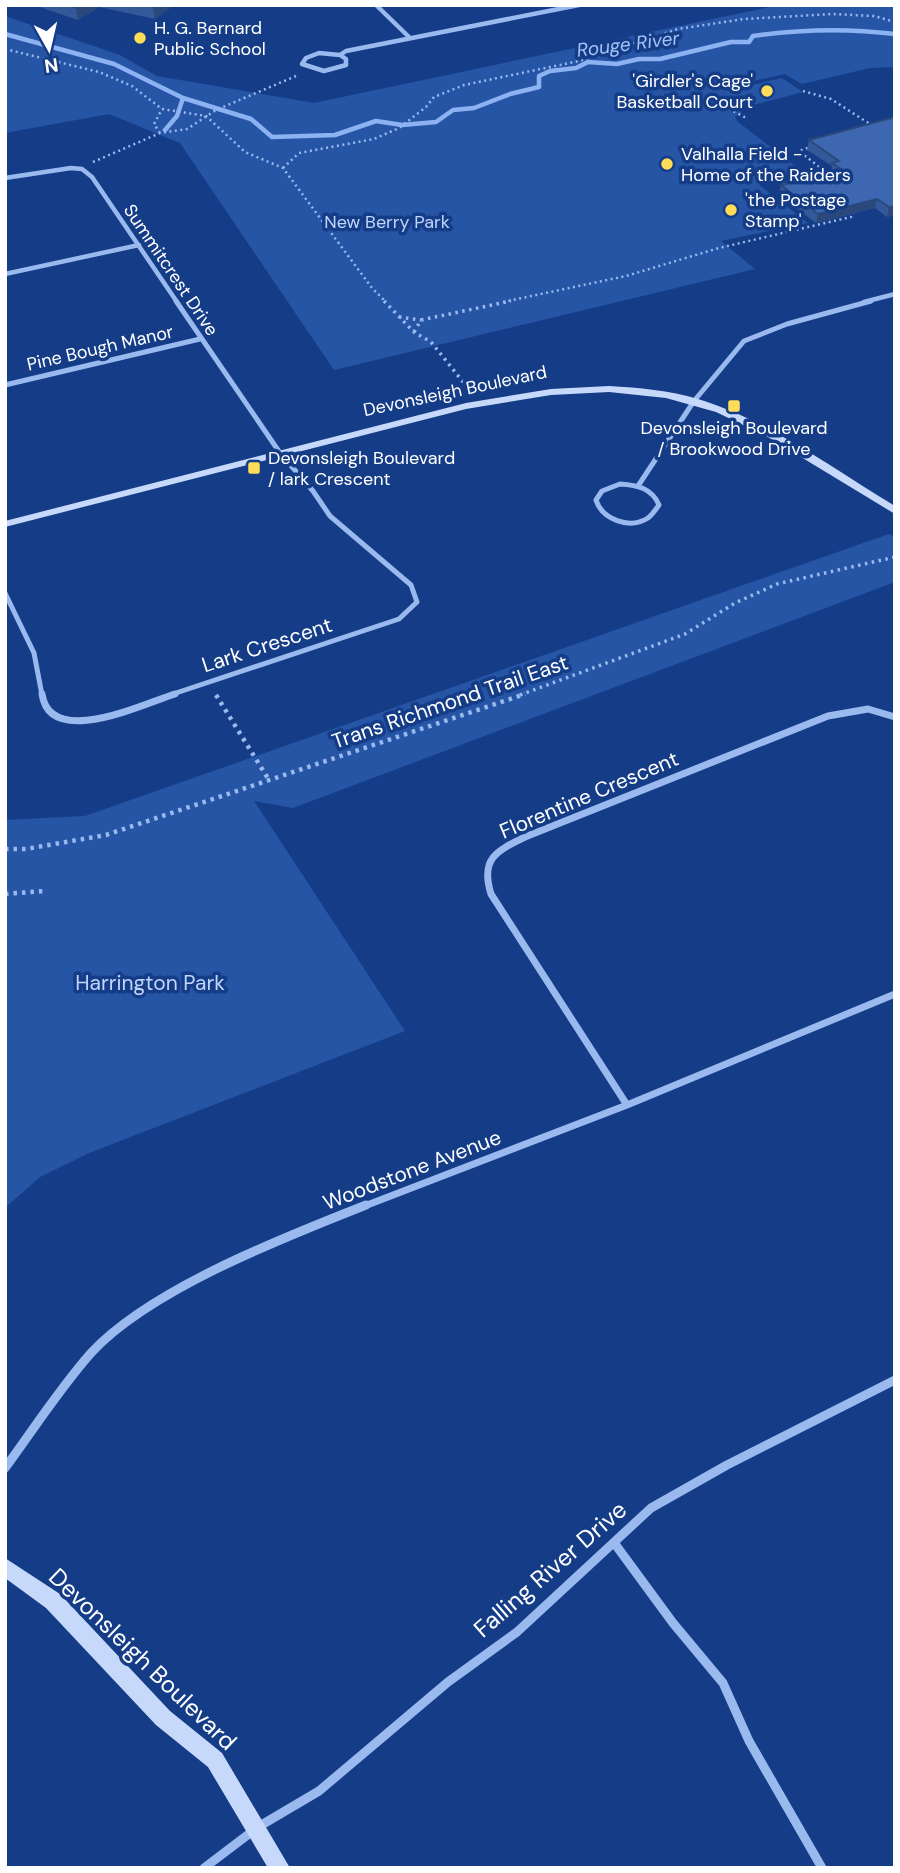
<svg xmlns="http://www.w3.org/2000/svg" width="900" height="1873" font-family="'DM Sans',sans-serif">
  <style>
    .green { fill: #2755a6 }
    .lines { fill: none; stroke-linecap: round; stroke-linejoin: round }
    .stream { stroke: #8cb2f2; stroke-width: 4.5 }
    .path-far2 { stroke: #9ab9ef; stroke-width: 2.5; stroke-dasharray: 2 3.5; stroke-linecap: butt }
    .path-far1 { stroke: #9ab9ef; stroke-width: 3.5; stroke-dasharray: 2.5 4.5; stroke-linecap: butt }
    .path { stroke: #9ab9ef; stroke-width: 4.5; stroke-dasharray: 3.5 5; stroke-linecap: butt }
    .street-far3 { stroke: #9ab9ef; stroke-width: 4.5 }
    .street-far2 { stroke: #9ab9ef; stroke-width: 5 }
    .street-far1 { stroke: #9ab9ef; stroke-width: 7 }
    .street { stroke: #9ab9ef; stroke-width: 9 }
    .secondary { fill: #c7d9fa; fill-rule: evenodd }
    .wall { fill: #345998 }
    .shaded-wall { fill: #2b487c }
    .building { fill: #3d67b1; stroke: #2b487c; stroke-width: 2 }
    .poi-dot { fill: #ffdd58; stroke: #153d87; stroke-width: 2.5 }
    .labels { text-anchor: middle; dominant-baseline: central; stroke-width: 7; stroke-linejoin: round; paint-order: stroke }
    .far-poi-label { font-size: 18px; fill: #fff; stroke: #153d87; text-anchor: start }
    .far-park-label { font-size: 18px; fill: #c0d5fb; stroke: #153d87 }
    .far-street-label { font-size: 18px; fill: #fff; stroke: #153d87 }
    .far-water-label { font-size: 19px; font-style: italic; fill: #a6c3f6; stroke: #153d87 }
    .street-label { font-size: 21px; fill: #fff; stroke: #153d87 }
    .park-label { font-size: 21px; fill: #c0d5fb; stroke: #153d87 }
    .near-street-label { font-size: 24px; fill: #fff; stroke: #153d87 }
  </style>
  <rect width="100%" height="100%" fill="#153d87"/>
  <path class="green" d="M 779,5 L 895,5 L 895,67 L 870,68 L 802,84 L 785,74 L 725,87 L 730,90 L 782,78 L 803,92 L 738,109 L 742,112 L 735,117 L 738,122 L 795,166 L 797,171 L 793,174 L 759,185 L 808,223 L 721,241 L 755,269 L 334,370 L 180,143 L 109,114 L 5,133 L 5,16 L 120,55 L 157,76 L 314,103 Z
    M 889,534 L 895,537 L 895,582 L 293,808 L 254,801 L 405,1031 L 89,1153 L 40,1177 L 5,1208 L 5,820 L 85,816 Z"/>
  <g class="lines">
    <path class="stream" d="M 5,34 L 114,64 L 183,98 L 251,119 L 272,137 L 335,135 L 376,121 L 402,125 L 436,122 L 453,110 L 474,108 L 510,94 L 539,87 L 539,76 L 550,71 L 576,68 L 588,62 L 617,64 L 639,59 L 660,59 L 731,42 L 749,42 L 753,36 C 801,29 847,28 895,34
      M 165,130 L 177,116 L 183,98"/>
    <path class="path-far2" d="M 5,49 L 99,72 L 132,86 L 162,109 L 206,116 L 245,152 L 283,168 L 372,288 L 386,302
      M 803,91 L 831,99 L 873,126
      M 724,106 L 748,119
      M 160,133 L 154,124 L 162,109
      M 813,146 L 799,151 L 832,177
      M 93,162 L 160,133 L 187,129 L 216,110 L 296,76
      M 283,168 L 299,153 L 374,139 L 399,128 L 426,107 L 434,97 L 464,85 L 579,61 L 678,29 L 744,19 L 832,14 L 874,16 L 895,22
      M 789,171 L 809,183
      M 789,187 L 782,183 L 791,186
      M 503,302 L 626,276 L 719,248 L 851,217 L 855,210"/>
    <path class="path-far1" d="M 384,301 L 414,332 L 431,342 L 468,388
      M 399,317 L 421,320
      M 414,332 L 421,320 L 511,301
      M 520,695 L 685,634 L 735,603 L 777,584 L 895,557"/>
    <path class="path" d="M 216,695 L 269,780
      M 5,849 L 26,849 L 106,835 L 525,694
      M 5,894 L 44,891"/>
    <path class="street-far3" d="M 376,5 L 410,38
      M 319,53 L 340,55 L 346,59 L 346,65 L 324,71 L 302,64 L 306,58 Z
      M 340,55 L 346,51 L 579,5
      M 5,178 L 71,168 L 82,169 L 92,177 L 177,302
      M 5,274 L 139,245
      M 864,302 L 895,294"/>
    <path class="street-far2" d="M 5,385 L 200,339
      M 620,484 C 637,485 652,488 659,505 C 656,509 652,515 648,518 C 629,530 602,519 596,500 L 602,491 Z
      M 638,486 L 694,401 L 744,341 L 787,324 L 871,301
      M 5,593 L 34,653 L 42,695
      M 170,695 L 399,619 L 417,602 L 411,585 L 330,516 L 313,491 L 280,453 L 176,301"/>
    <path class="street-far1" d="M 42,694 C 50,749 143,704 175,694
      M 627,1105 L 491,894 C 480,859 496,851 525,837 L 828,716 L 868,709 L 895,717
      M 362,1207 L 627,1105 L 895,994"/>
    <path class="street" d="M 5,1468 C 33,1430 60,1388 91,1353 C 150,1289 285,1237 366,1205
      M 615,1544 L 673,1623 L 723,1683 L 749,1741 L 822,1868
      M 204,1868 L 258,1827 L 319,1791 L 448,1682 L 517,1632 L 651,1508 L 727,1465 L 895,1380"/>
    <path class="secondary" d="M 609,386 C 639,388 669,390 698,399 C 770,421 832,468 895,506 L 895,514 L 768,437 L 716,412 L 666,398 L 609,392 L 551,395 L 466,409 L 5,527 L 5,521 L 466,403 L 551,389 Z
      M 5,1558 L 60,1594 L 170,1711 L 222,1753 L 290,1868 L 268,1868 L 208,1767 L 156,1725 L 46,1608 L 5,1578 Z"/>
  </g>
  <path class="wall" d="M 34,5 L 174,5 L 155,19 L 99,7 L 78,20 Z
    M 895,117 L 895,215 L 887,217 L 875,208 L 816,223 L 779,195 L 781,185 L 832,174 L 831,173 L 832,166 L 807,150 L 809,140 Z"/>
  <path class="shaded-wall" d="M 80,5 L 98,5 L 99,7 L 78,20 L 76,8 Z
    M 155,5 L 174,5 L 155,19 L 153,6 Z
    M 877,199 L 875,208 L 816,223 L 818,214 Z
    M 895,206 L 895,215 L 887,217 L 889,207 Z"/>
  <path class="building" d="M 68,5 L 80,5 L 76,8 Z
    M 895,117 L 895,206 L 889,207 L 877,199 L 818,214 L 781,185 L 844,171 L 832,163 L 839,161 L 809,140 Z"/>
  <g class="poi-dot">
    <circle cx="140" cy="38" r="7"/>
    <circle cx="767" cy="91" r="7"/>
    <circle cx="667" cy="164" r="7"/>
    <circle cx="731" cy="210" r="7"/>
    <rect x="727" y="399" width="14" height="14" rx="3.5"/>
    <rect x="247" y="461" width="14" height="14" rx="3.5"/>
  </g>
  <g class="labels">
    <g class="far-poi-label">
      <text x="154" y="28">H. G. Bernard<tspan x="154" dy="21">Public School</tspan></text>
      <text x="753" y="81" text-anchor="end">'Girdler's Cage'<tspan x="753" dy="21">Basketball Court</tspan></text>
      <text x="681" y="154">Valhalla Field -<tspan x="681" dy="21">Home of the Raiders</tspan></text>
      <text x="745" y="200">'the Postage<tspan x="745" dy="21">Stamp'</tspan></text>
      <text x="734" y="428" text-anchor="middle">Devonsleigh Boulevard<tspan x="734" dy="21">/ Brookwood Drive</tspan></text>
      <text x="268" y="458">Devonsleigh Boulevard<tspan x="268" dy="21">/ lark Crescent</tspan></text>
    </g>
    <g class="far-park-label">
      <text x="387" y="222">New Berry Park</text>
    </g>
    <g class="far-street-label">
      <text transform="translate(171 270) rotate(56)">Summitcrest Drive</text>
      <text transform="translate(100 348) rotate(-13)">Pine Bough Manor</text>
      <text transform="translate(455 391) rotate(-12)">Devonsleigh Boulevard</text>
    </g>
    <g class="far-water-label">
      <text transform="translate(628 44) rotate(-7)">Rouge River</text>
    </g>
    <g class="street-label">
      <text transform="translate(267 645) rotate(-18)">Lark Crescent</text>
      <text transform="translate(450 702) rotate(-19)">Trans Richmond Trail East</text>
      <text transform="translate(589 795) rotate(-23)">Florentine Crescent</text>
      <text transform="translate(412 1170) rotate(-21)">Woodstone Avenue</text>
    </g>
    <g class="park-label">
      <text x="150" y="983">Harrington Park</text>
    </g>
    <g class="near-street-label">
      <text transform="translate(550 1569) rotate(-41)">Falling River Drive</text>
      <text transform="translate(143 1659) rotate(44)">Devonsleigh Boulevard</text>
    </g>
  </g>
  <rect width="900" height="1873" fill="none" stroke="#ffffff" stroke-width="14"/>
  <g transform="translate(49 49) rotate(172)" stroke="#153d87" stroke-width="5" paint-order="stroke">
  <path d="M0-5L12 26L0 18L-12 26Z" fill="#ffffff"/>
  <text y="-10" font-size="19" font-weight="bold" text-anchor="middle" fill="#ffffff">N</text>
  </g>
</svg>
